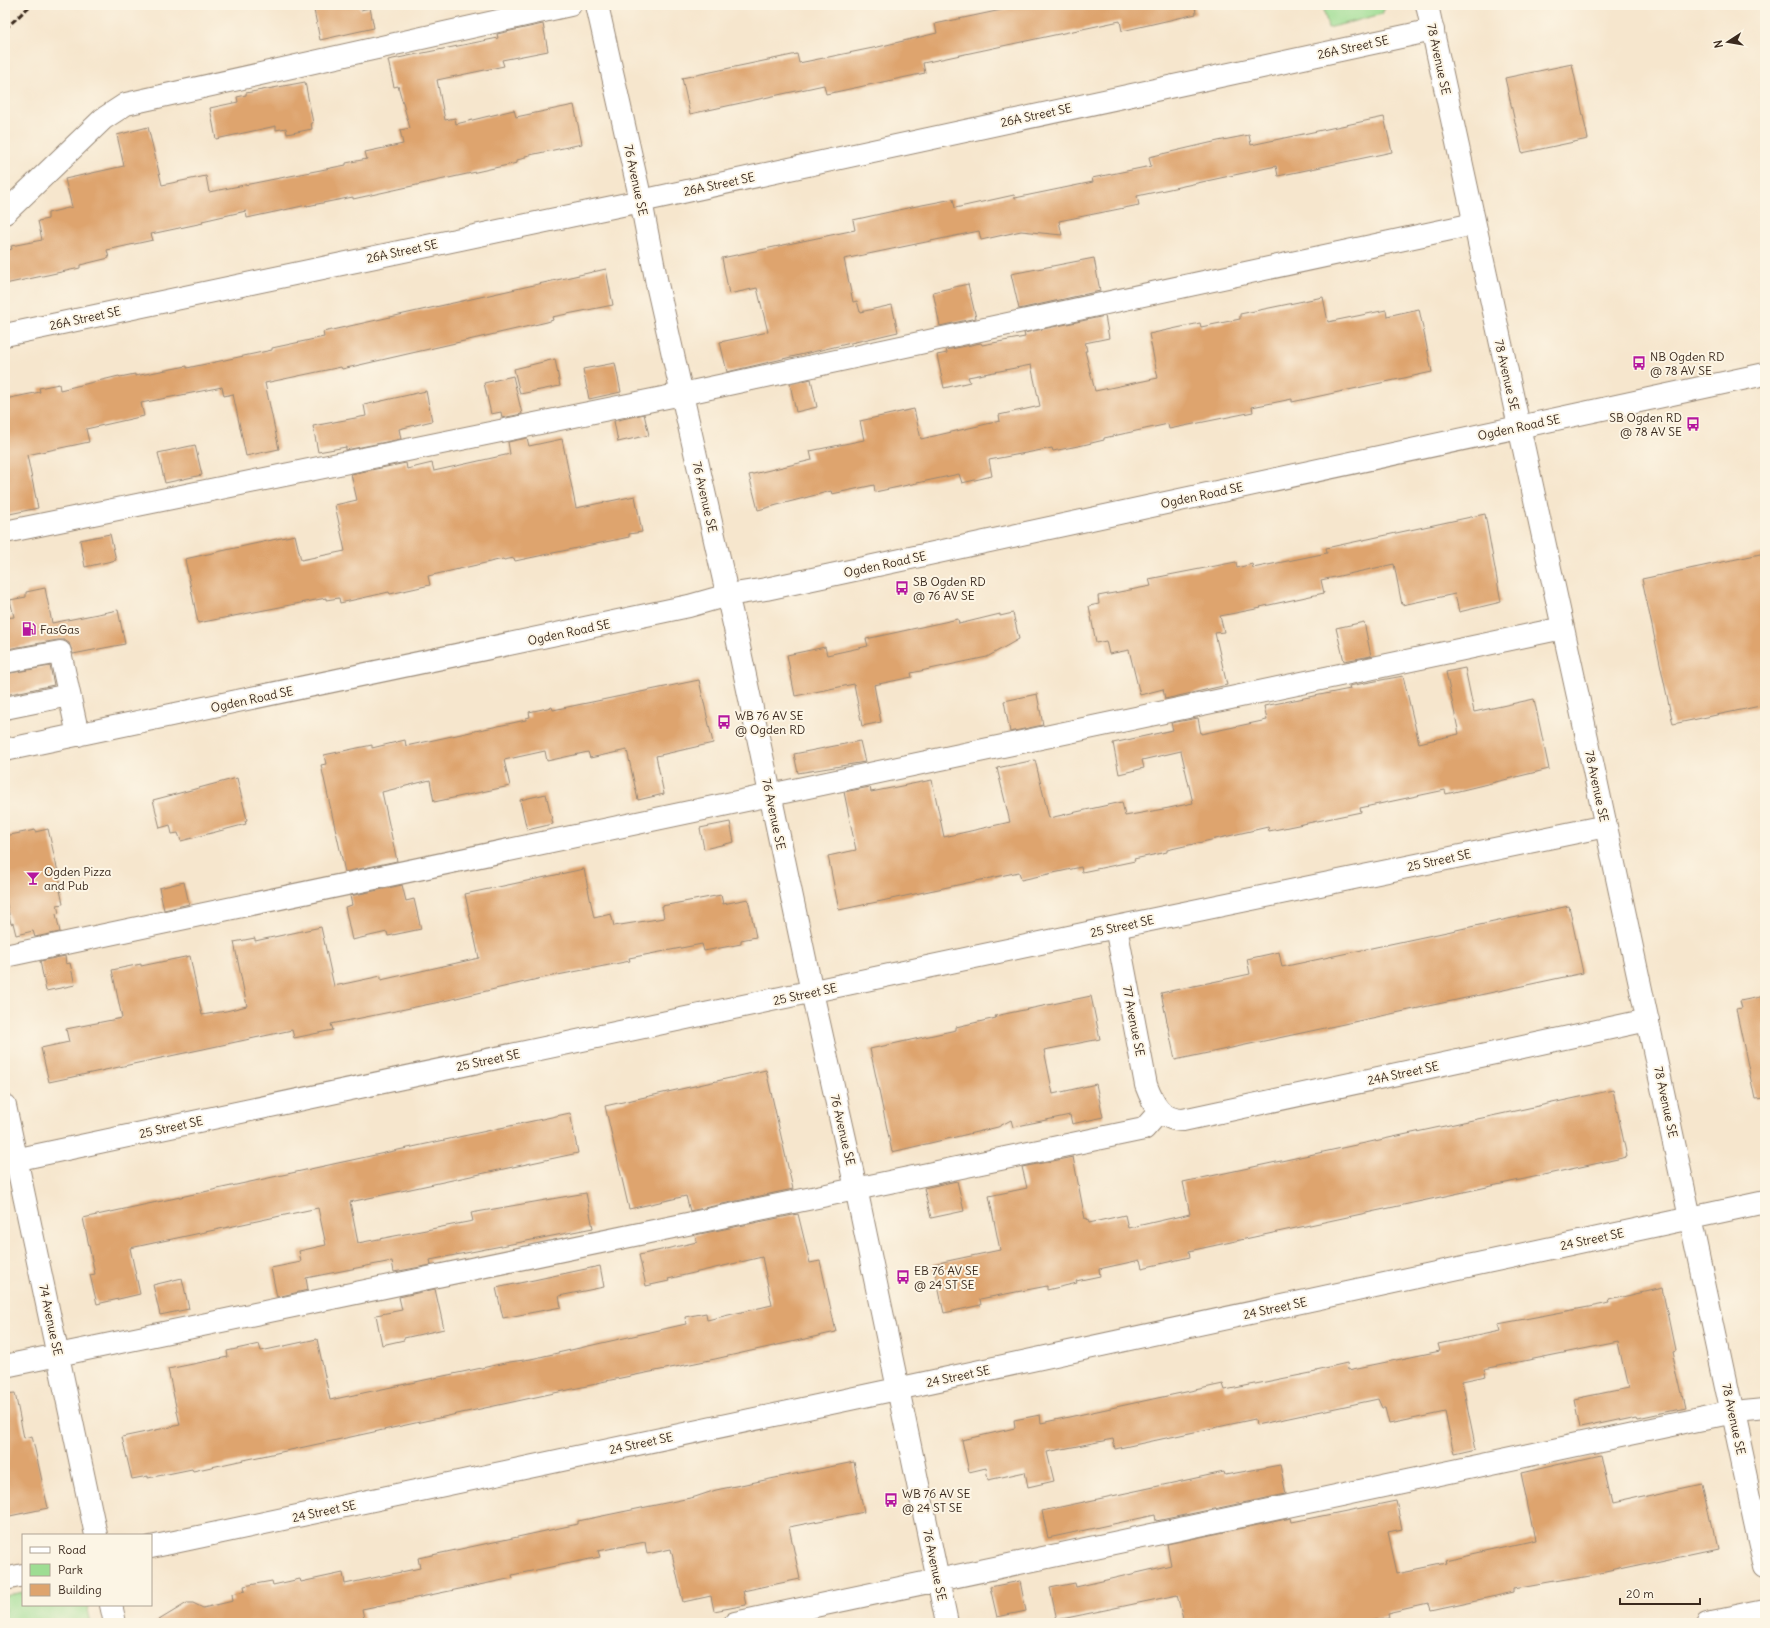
<svg xmlns="http://www.w3.org/2000/svg" width="1770" height="1628" font-family="Delius,sans-serif">
  <style>
    .green { fill: #9ddd93; stroke: #6c8458 }
    .building { fill: #dea46e }
    .lines { fill: none; stroke-linecap: round; stroke-linejoin: round }
    .minor-casing { stroke: #988876; stroke-width: 24 }
    .minor { stroke: #fff; stroke-width: 22 }
    .rail { stroke: #3b2a1e; stroke-width: 3; stroke-dasharray: 6 3; stroke-linecap: butt }
    .labels { text-anchor: middle; dominant-baseline: central; stroke-width: 4; stroke-linejoin: round; paint-order: stroke }
    .street-label { font-size: 12px; fill: #3b2a1e; stroke: #fcf5e5 }
    .poi-label { font-size: 12px; fill: #3b2a1e; stroke: #fcf5e5; text-anchor: start }
  </style>
  <rect width="100%" height="100%" fill="#fcf5e5"/>
  <filter id="ink" filterUnits="userSpaceOnUse"><feTurbulence type="fractalNoise" baseFrequency=".025" numOctaves="2"/><feDisplacementMap in="SourceGraphic" scale="8" xChannelSelector="R" yChannelSelector="G"/><feConvolveMatrix kernelMatrix="1 2 1 2 8 2 1 2 1" color-interpolation-filters="sRGB"/></filter>
  <filter id="wash" filterUnits="userSpaceOnUse"><feTurbulence type="fractalNoise" baseFrequency=".012" numOctaves="4" result="noise"/><feDisplacementMap in="SourceGraphic" scale="16" xChannelSelector="R" yChannelSelector="G"/><feGaussianBlur stdDeviation="0.9" result="paint"/><feColorMatrix in="noise" values="0 0 0 0 0 0 0 0 0 0 0 0 0 0 0 0 0 1.4 0 .05"/><feComposite in="paint" operator="in"/></filter>
  <g filter="url(#wash)">
    <rect width="100%" height="100%" fill="#f6e6cd"/>
    <path class="green" d="M 1323,5 L 1386,5 L 1382,14 L 1328,28 Z
      M 23,1592 L 23,1605 L 87,1605 L 91,1623 L 5,1623 L 5,1596 Z"/>
    <g id="blocks">
      <path class="building" d="M 313,5 L 359,5 L 361,10 L 370,8 L 374,28 L 320,40 Z
        M 1025,5 L 1195,5 L 1196,14 L 1122,31 L 1120,21 L 923,63 L 925,73 L 826,94 L 824,85 L 690,114 L 682,78 L 797,54 L 799,63 L 878,47 L 937,33 L 935,24 Z
        M 543,24 L 548,51 L 502,60 L 504,66 L 437,80 L 445,120 L 455,118 L 456,124 L 514,110 L 516,117 L 574,105 L 582,144 L 525,156 L 525,158 L 517,160 L 517,163 L 353,199 L 353,197 L 307,206 L 307,205 L 247,218 L 246,211 L 202,221 L 203,223 L 151,234 L 153,240 L 107,250 L 109,258 L 80,265 L 80,268 L 5,284 L 5,251 L 12,249 L 11,246 L 42,240 L 38,221 L 48,219 L 48,213 L 72,207 L 65,179 L 124,166 L 117,135 L 148,127 L 162,185 L 206,176 L 209,192 L 346,165 L 346,163 L 367,159 L 365,152 L 403,144 L 400,130 L 410,128 L 398,86 L 394,87 L 388,60 L 498,38 L 497,34 Z
        M 1572,64 L 1588,139 L 1522,153 L 1505,78 Z
        M 305,82 L 313,123 L 311,123 L 312,129 L 287,134 L 286,128 L 276,130 L 276,126 L 216,139 L 210,108 L 238,102 L 237,97 L 246,95 L 246,93 Z
        M 1384,117 L 1392,152 L 1278,176 L 1276,166 L 1137,196 L 1139,205 L 1059,221 L 1062,235 L 1021,231 L 981,240 L 979,231 L 844,259 L 853,302 L 857,301 L 860,312 L 892,305 L 898,332 L 727,372 L 720,342 L 768,332 L 757,288 L 729,294 L 722,258 L 855,230 L 853,220 L 912,207 L 953,199 L 955,208 L 1014,195 L 1015,198 L 1093,182 L 1092,178 L 1151,166 L 1149,157 L 1218,141 L 1249,135 L 1251,145 Z
        M 1094,258 L 1100,291 L 1019,309 L 1011,274 Z
        M 606,269 L 613,305 L 552,317 L 553,320 L 547,322 L 342,369 L 341,367 L 265,383 L 279,449 L 246,456 L 233,394 L 224,396 L 222,387 L 141,403 L 144,416 L 86,429 L 89,442 L 27,455 L 38,508 L 5,515 L 5,399 L 40,392 L 39,388 L 59,384 L 60,390 L 119,376 L 120,377 L 135,374 L 135,376 L 187,366 L 187,368 L 272,350 L 272,348 L 324,337 L 323,332 Z
        M 968,284 L 976,318 L 940,326 L 933,292 Z
        M 1323,297 L 1328,322 L 1386,310 L 1387,316 L 1419,309 L 1432,372 L 1292,402 L 1292,399 L 1252,407 L 1253,412 L 1169,429 L 1168,424 L 1104,438 L 1104,440 L 1083,445 L 1053,451 L 1052,448 L 989,460 L 992,476 L 962,483 L 959,474 L 875,492 L 874,485 L 832,494 L 831,491 L 758,510 L 749,475 L 812,460 L 810,451 L 864,440 L 860,421 L 914,409 L 921,439 L 1000,421 L 999,415 L 1040,406 L 1031,365 L 968,377 L 970,382 L 944,388 L 937,355 L 947,353 L 946,350 L 981,343 L 982,345 L 1025,337 L 1024,333 L 1105,316 L 1109,338 L 1085,343 L 1087,351 L 1085,351 L 1095,391 L 1158,378 L 1149,334 L 1200,323 L 1201,327 L 1240,319 L 1240,314 Z
        M 555,359 L 560,386 L 520,394 L 514,369 Z
        M 615,363 L 621,392 L 589,399 L 583,369 Z
        M 513,376 L 522,414 L 502,418 L 501,412 L 491,414 L 484,383 Z
        M 811,379 L 817,407 L 796,412 L 790,384 Z
        M 426,391 L 432,421 L 399,429 L 401,439 L 346,450 L 346,447 L 318,452 L 313,426 L 366,416 L 364,405 Z
        M 644,414 L 649,435 L 618,442 L 614,421 Z
        M 527,438 L 529,446 L 562,439 L 576,508 L 635,496 L 642,532 L 629,534 L 629,537 L 515,561 L 514,558 L 504,560 L 503,559 L 428,576 L 430,585 L 390,594 L 389,592 L 340,603 L 339,598 L 326,600 L 326,598 L 198,623 L 185,559 L 295,535 L 301,560 L 345,551 L 335,505 L 357,500 L 351,474 L 406,463 L 407,469 L 432,463 L 434,471 L 510,454 L 508,442 Z
        M 195,445 L 202,475 L 165,483 L 158,453 Z
        M 1485,514 L 1501,602 L 1459,612 L 1455,594 L 1402,605 L 1394,564 L 1321,580 L 1324,593 L 1260,607 L 1261,608 L 1220,616 L 1224,632 L 1215,633 L 1227,685 L 1165,699 L 1163,689 L 1140,695 L 1129,650 L 1109,654 L 1106,641 L 1096,643 L 1089,606 L 1099,604 L 1098,596 L 1151,586 L 1149,579 L 1169,575 L 1236,562 L 1237,568 L 1252,564 L 1253,568 L 1327,553 L 1326,548 Z
        M 110,534 L 116,560 L 85,567 L 80,540 Z
        M 1765,553 L 1765,705 L 1673,724 L 1642,579 Z
        M 45,588 L 52,623 L 118,610 L 125,644 L 73,654 L 69,643 L 64,640 L 58,640 L 7,649 L 5,618 L 14,617 L 10,600 L 26,597 L 26,592 Z
        M 1013,613 L 1019,639 L 987,657 L 911,673 L 912,677 L 874,685 L 881,722 L 862,726 L 854,684 L 795,696 L 787,655 L 825,647 L 827,655 L 868,646 L 866,639 L 958,619 L 959,624 L 1000,614 L 1000,616 Z
        M 1364,622 L 1371,656 L 1344,661 L 1336,628 Z
        M 50,666 L 54,685 L 5,695 L 5,674 Z
        M 1465,668 L 1474,712 L 1534,699 L 1549,769 L 1446,794 L 1445,790 L 1360,808 L 1361,812 L 1269,831 L 1268,827 L 1167,850 L 1167,852 L 1134,859 L 1135,861 L 1082,872 L 1081,867 L 1021,880 L 1019,872 L 839,910 L 828,856 L 856,850 L 844,792 L 870,787 L 871,792 L 932,780 L 944,837 L 1010,822 L 997,768 L 1035,760 L 1049,818 L 1122,802 L 1125,816 L 1169,808 L 1193,803 L 1181,751 L 1142,760 L 1144,768 L 1119,774 L 1113,743 L 1173,730 L 1171,723 L 1198,718 L 1201,734 L 1267,720 L 1264,706 L 1350,689 L 1349,686 L 1403,676 L 1419,743 L 1459,734 L 1446,672 Z
        M 699,680 L 713,743 L 656,756 L 664,794 L 638,800 L 627,750 L 590,758 L 588,752 L 547,761 L 545,751 L 504,760 L 510,786 L 434,802 L 430,780 L 382,792 L 397,861 L 345,872 L 321,765 L 326,764 L 324,755 L 372,745 L 372,748 L 405,740 L 406,746 L 526,720 L 526,718 L 530,717 L 529,712 L 552,707 L 553,710 Z
        M 1037,694 L 1043,725 L 1010,732 L 1004,701 Z
        M 860,741 L 865,762 L 798,773 L 794,754 Z
        M 237,778 L 247,820 L 245,821 L 246,824 L 181,841 L 178,833 L 172,834 L 170,825 L 160,828 L 153,800 Z
        M 546,794 L 553,824 L 527,830 L 520,800 Z
        M 730,822 L 734,842 L 704,849 L 700,828 Z
        M 48,829 L 62,889 L 60,890 L 63,904 L 57,905 L 59,913 L 56,914 L 60,932 L 35,937 L 33,931 L 16,935 L 13,923 L 11,924 L 5,895 L 5,836 L 35,830 L 35,832 Z
        M 584,869 L 594,918 L 611,914 L 614,926 L 664,918 L 662,906 L 721,895 L 723,904 L 748,899 L 756,937 L 741,940 L 741,944 L 704,951 L 702,944 L 629,958 L 630,961 L 542,978 L 435,1003 L 331,1024 L 333,1030 L 294,1038 L 292,1030 L 49,1082 L 41,1048 L 69,1042 L 66,1029 L 122,1018 L 112,970 L 141,964 L 141,966 L 190,956 L 202,1015 L 226,1011 L 247,1006 L 234,942 L 255,938 L 255,941 L 321,927 L 334,986 L 381,976 L 381,980 L 479,958 L 465,894 Z
        M 184,882 L 189,904 L 164,910 L 159,888 Z
        M 402,885 L 406,901 L 414,899 L 421,929 L 388,936 L 387,932 L 352,940 L 345,907 L 352,905 L 350,896 Z
        M 1569,906 L 1583,973 L 1175,1060 L 1161,993 L 1250,974 L 1247,959 L 1279,952 L 1282,967 Z
        M 65,956 L 66,964 L 70,963 L 75,985 L 46,991 L 40,961 Z
        M 1091,996 L 1100,1039 L 1044,1050 L 1053,1094 L 1096,1084 L 1103,1117 L 1072,1124 L 1070,1115 L 1013,1127 L 1011,1120 L 998,1127 L 892,1152 L 870,1049 L 956,1030 L 956,1027 L 996,1018 L 995,1016 Z
        M 1765,996 L 1765,1098 L 1755,1099 L 1736,1009 L 1742,1008 L 1740,1001 Z
        M 766,1070 L 793,1189 L 690,1211 L 686,1196 L 629,1209 L 605,1106 Z
        M 1613,1090 L 1627,1157 L 1189,1251 L 1190,1257 L 1142,1268 L 1140,1260 L 1099,1269 L 1100,1276 L 1076,1281 L 1077,1283 L 1047,1290 L 1047,1286 L 980,1299 L 981,1305 L 944,1313 L 933,1264 L 1000,1250 L 989,1196 L 1027,1188 L 1022,1167 L 1073,1157 L 1085,1219 L 1087,1218 L 1089,1223 L 1125,1215 L 1128,1228 L 1190,1214 L 1183,1182 Z
        M 570,1113 L 578,1153 L 350,1202 L 358,1243 L 473,1221 L 471,1213 L 586,1193 L 593,1228 L 430,1260 L 431,1265 L 394,1272 L 392,1261 L 306,1278 L 308,1290 L 277,1297 L 271,1268 L 301,1262 L 299,1251 L 326,1245 L 318,1208 L 130,1248 L 140,1294 L 97,1304 L 90,1275 L 95,1274 L 83,1218 Z
        M 957,1181 L 964,1211 L 931,1218 L 924,1188 Z
        M 798,1214 L 810,1263 L 820,1261 L 836,1332 L 715,1359 L 596,1383 L 596,1384 L 193,1471 L 192,1469 L 148,1478 L 148,1476 L 132,1479 L 122,1437 L 180,1425 L 168,1369 L 228,1357 L 227,1351 L 259,1344 L 261,1351 L 317,1339 L 330,1400 L 510,1362 L 531,1359 L 686,1324 L 685,1317 L 706,1313 L 707,1320 L 772,1305 L 762,1257 L 668,1279 L 669,1281 L 646,1286 L 639,1255 L 697,1242 L 695,1235 Z
        M 600,1266 L 604,1287 L 559,1296 L 561,1307 L 503,1318 L 496,1288 Z
        M 182,1278 L 189,1309 L 160,1315 L 153,1285 Z
        M 1662,1288 L 1675,1350 L 1672,1351 L 1685,1408 L 1638,1418 L 1637,1416 L 1580,1428 L 1574,1399 L 1628,1388 L 1618,1342 L 1484,1369 L 1486,1376 L 1462,1381 L 1476,1449 L 1454,1454 L 1445,1412 L 1389,1424 L 1385,1408 L 1382,1408 L 1378,1399 L 1256,1425 L 1255,1419 L 1115,1449 L 1113,1439 L 1047,1452 L 1054,1481 L 1028,1487 L 1025,1472 L 988,1480 L 986,1468 L 969,1472 L 962,1440 L 1015,1428 L 1014,1420 L 1040,1415 L 1041,1423 L 1223,1384 L 1225,1390 L 1316,1372 L 1316,1370 L 1347,1363 L 1348,1370 L 1440,1351 L 1438,1344 L 1500,1331 L 1498,1324 L 1610,1303 L 1609,1300 Z
        M 435,1289 L 444,1329 L 404,1338 L 404,1340 L 382,1345 L 376,1315 L 402,1310 L 399,1297 Z
        M 15,1393 L 24,1438 L 32,1436 L 48,1508 L 5,1517 L 5,1394 Z
        M 1600,1455 L 1611,1504 L 1703,1484 L 1717,1549 L 1605,1573 L 1514,1589 L 1514,1592 L 1431,1610 L 1429,1604 L 1389,1613 L 1390,1617 L 1357,1623 L 1184,1623 L 1177,1595 L 1057,1620 L 1050,1588 L 1075,1583 L 1076,1587 L 1171,1565 L 1167,1544 L 1291,1518 L 1292,1522 L 1396,1501 L 1402,1529 L 1388,1532 L 1397,1573 L 1446,1563 L 1445,1560 L 1535,1540 L 1521,1473 Z
        M 854,1462 L 864,1512 L 789,1527 L 800,1579 L 743,1591 L 746,1605 L 714,1611 L 711,1596 L 683,1602 L 671,1549 L 647,1554 L 645,1542 L 598,1551 L 600,1557 L 512,1575 L 513,1578 L 362,1609 L 365,1623 L 154,1623 L 187,1603 L 193,1603 L 203,1608 L 233,1601 L 232,1594 L 245,1591 L 244,1586 L 272,1581 L 273,1585 L 300,1579 L 301,1582 L 343,1573 L 345,1584 L 420,1568 L 418,1558 L 527,1535 L 578,1524 L 578,1521 L 695,1497 L 716,1490 Z
        M 1280,1465 L 1286,1494 L 1156,1521 L 1155,1515 L 1048,1538 L 1042,1511 L 1224,1472 L 1225,1475 Z
        M 1020,1581 L 1026,1611 L 997,1617 L 990,1587 Z"/>
    </g>
  </g>
  <g filter="url(#ink)">
    <use href="#blocks" fill-opacity="0" stroke="#988876" stroke-width="1"/>
    <g class="lines">
      <defs>
        <path id="minor" d="M 597,5 L 641,201 L 657,284 L 736,633 L 812,992 L 856,1188 L 947,1623
          M 1427,5 C 1539,526 1657,1045 1765,1567
          M 5,213 L 103,119 L 126,104 L 570,5
          M 5,335 L 641,201 L 1433,30
          M 5,532 L 682,394 L 1474,224
          M 5,662 L 60,652 L 78,735
          M 5,708 L 69,695
          M 5,750 L 689,606 L 728,595 L 766,589 L 1765,374
          M 1116,927 L 1146,1085 C 1153,1104 1161,1120 1183,1120 L 1648,1020
          M 5,956 L 1563,628
          M 5,1106 L 96,1535
          M 5,1162 L 1116,927 L 1606,826
          M 5,1366 L 1144,1129 L 1160,1111
          M 151,1547 L 897,1389 L 1765,1202
          M 5,1579 L 23,1575
          M 111,1605 L 115,1623
          M 735,1623 L 1733,1412 L 1765,1409
          M 1707,1623 L 1765,1611"/>
      </defs>
      <use href="#minor" class="minor-casing"/>
      <use href="#minor" class="minor"/>
      <path class="rail" d="M 5,29 L 31,5"/>
    </g>
  </g>
  <defs>
    <symbol id="bus-bare" viewBox="-9 -9 18 18"><path d="M-5-6H5V4H4V6H2V4H-2V6H-4V4H-5ZM-3.5-4V0h7V-4ZM-3.5 1.2v1.5H-2V1.2ZM2 1.2v1.5H3.5V1.2Z" fill="#b5179e" stroke="#fcf5e5" stroke-width="2.5" paint-order="stroke"/></symbol>
    <symbol id="fuel-bare" viewBox="-9 -9 18 18"><path d="M-5.5-6h7V0h2V4h1.3V-2.5L3-4.5l.8-.8L6-3V5H2.5V1h-1V6h-7ZM-4.2-4.7v3.2H.2V-4.7Z" fill="#b5179e" stroke="#fcf5e5" stroke-width="2.5" paint-order="stroke"/></symbol>
    <symbol id="bar-bare" viewBox="-9 -9 18 18"><path d="M-6-5H6L.8 .8V4.5H3.5V6h-7V4.5H-.8V.8Z" fill="#b5179e" stroke="#fcf5e5" stroke-width="2.5" paint-order="stroke"/></symbol>
  </defs>
  <g fill-rule="evenodd">
    <use href="#bus-bare" x="1629" y="353" width="20" height="20"/>
    <use href="#bus-bare" x="1683" y="414" width="20" height="20"/>
    <use href="#bus-bare" x="892" y="578" width="20" height="20"/>
    <use href="#fuel-bare" x="19" y="619" width="20" height="20"/>
    <use href="#bus-bare" x="714" y="712" width="20" height="20"/>
    <use href="#bar-bare" x="23" y="868" width="20" height="20"/>
    <use href="#bus-bare" x="893" y="1267" width="20" height="20"/>
    <use href="#bus-bare" x="881" y="1490" width="20" height="20"/>
  </g>
  <g class="labels">
    <g class="street-label">
      <text transform="translate(1353 47) rotate(-12)">26A Street SE</text>
      <text transform="translate(1439 59) rotate(78)">78 Avenue SE</text>
      <text transform="translate(1036 115) rotate(-12)">26A Street SE</text>
      <text transform="translate(636 180) rotate(78)">76 Avenue SE</text>
      <text transform="translate(719 184) rotate(-12)">26A Street SE</text>
      <text transform="translate(402 251) rotate(-12)">26A Street SE</text>
      <text transform="translate(85 318) rotate(-12)">26A Street SE</text>
      <text transform="translate(1507 375) rotate(77)">78 Avenue SE</text>
      <text transform="translate(1519 427) rotate(-12)">Ogden Road SE</text>
      <text transform="translate(1202 495) rotate(-12)">Ogden Road SE</text>
      <text transform="translate(705 497) rotate(77)">76 Avenue SE</text>
      <text transform="translate(885 564) rotate(-12)">Ogden Road SE</text>
      <text transform="translate(569 632) rotate(-12)">Ogden Road SE</text>
      <text transform="translate(252 699) rotate(-12)">Ogden Road SE</text>
      <text transform="translate(1597 786) rotate(78)">78 Avenue SE</text>
      <text transform="translate(774 814) rotate(78)">76 Avenue SE</text>
      <text transform="translate(1439 860) rotate(-12)">25 Street SE</text>
      <text transform="translate(1122 926) rotate(-12)">25 Street SE</text>
      <text transform="translate(805 994) rotate(-12)">25 Street SE</text>
      <text transform="translate(1134 1021) rotate(79)">77 Avenue SE</text>
      <text transform="translate(488 1060) rotate(-12)">25 Street SE</text>
      <text transform="translate(1403 1073) rotate(-12)">24A Street SE</text>
      <text transform="translate(1666 1102) rotate(78)">78 Avenue SE</text>
      <text transform="translate(171 1127) rotate(-12)">25 Street SE</text>
      <text transform="translate(843 1130) rotate(77)">76 Avenue SE</text>
      <text transform="translate(1592 1239) rotate(-12)">24 Street SE</text>
      <text transform="translate(1275 1308) rotate(-12)">24 Street SE</text>
      <text transform="translate(51 1320) rotate(78)">74 Avenue SE</text>
      <text transform="translate(958 1376) rotate(-12)">24 Street SE</text>
      <text transform="translate(1734 1419) rotate(78)">78 Avenue SE</text>
      <text transform="translate(641 1443) rotate(-12)">24 Street SE</text>
      <text transform="translate(324 1511) rotate(-12)">24 Street SE</text>
      <text transform="translate(935 1565) rotate(78)">76 Avenue SE</text>
    </g>
    <g class="poi-label">
      <text x="1650" y="356">NB Ogden RD<tspan x="1650" dy="14">@ 78 AV SE</tspan></text>
      <text x="1682" y="417" text-anchor="end">SB Ogden RD<tspan x="1682" dy="14">@ 78 AV SE</tspan></text>
      <text x="913" y="581">SB Ogden RD<tspan x="913" dy="14">@ 76 AV SE</tspan></text>
      <text x="40" y="629">FasGas</text>
      <text x="735" y="715">WB 76 AV SE<tspan x="735" dy="14">@ Ogden RD</tspan></text>
      <text x="44" y="871">Ogden Pizza<tspan x="44" dy="14">and Pub</tspan></text>
      <text x="914" y="1270">EB 76 AV SE<tspan x="914" dy="14">@ 24 ST SE</tspan></text>
      <text x="902" y="1493">WB 76 AV SE<tspan x="902" dy="14">@ 24 ST SE</tspan></text>
    </g>
  </g>
  <rect width="1770" height="1628" fill="none" stroke="#fcf5e5" stroke-width="20"/>
  <rect x="22" y="1534" width="130" height="72" fill="#fcf5e5" stroke="#afa495"/>
  <rect x="30" y="1547" width="20" height="6" fill="#ffffff" stroke="#afa495"/>
  <text x="58" y="1554" font-size="12" fill="#3b2a1e">Road</text>
  <rect x="30" y="1564" width="20" height="12" fill="#9ddd93" stroke="#afa495"/>
  <text x="58" y="1574" font-size="12" fill="#3b2a1e">Park</text>
  <rect x="30" y="1584" width="20" height="12" fill="#dea46e" stroke="#afa495"/>
  <text x="58" y="1594" font-size="12" fill="#3b2a1e">Building</text>
  <g transform="translate(1728 42) rotate(258)" stroke="#fcf5e5" stroke-width="3" paint-order="stroke">
  <path d="M0-3L7 15L0 10L-7 15Z" fill="#3b2a1e"/>
  <text y="-6" font-size="11" font-weight="bold" text-anchor="middle" fill="#3b2a1e">N</text>
  </g>
  <path d="M1620 1598v6h80v-6" fill="none" stroke="#3b2a1e" stroke-width="2"/>
  <text x="1626" y="1598" font-size="12" fill="#3b2a1e" stroke="#fcf5e5" stroke-width="3" paint-order="stroke">20 m</text>
</svg>
